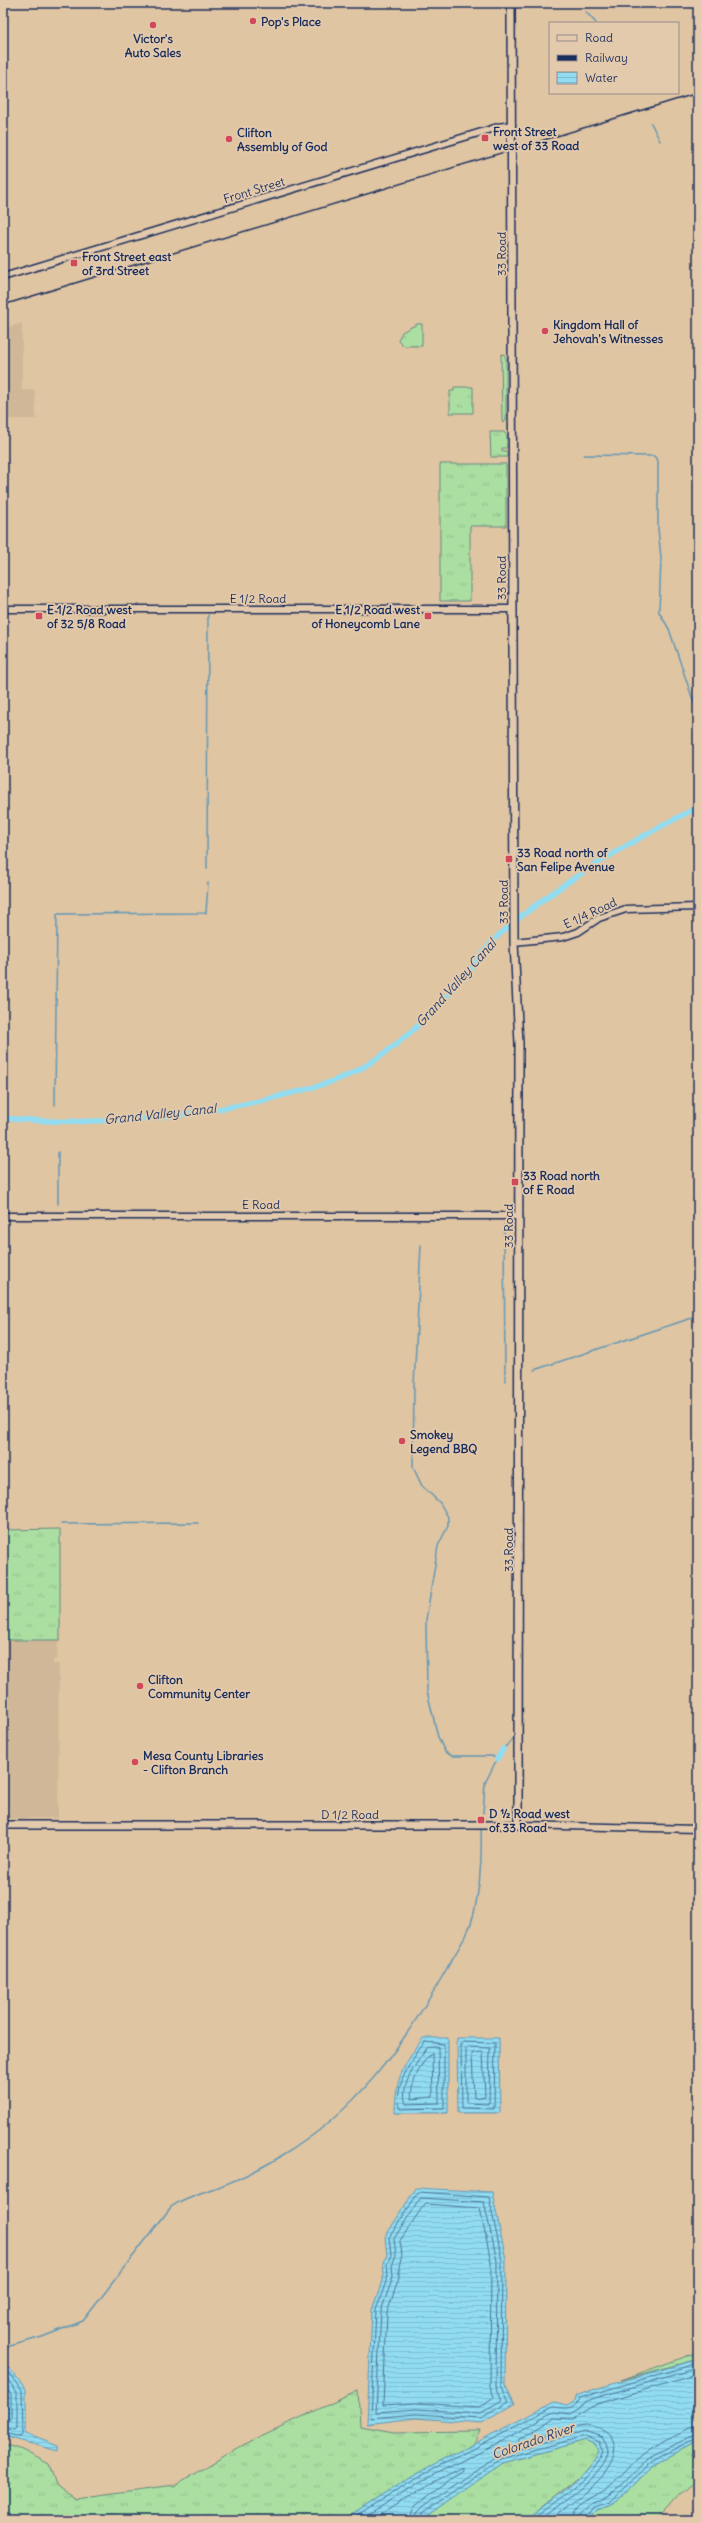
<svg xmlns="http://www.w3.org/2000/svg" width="701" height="2523" font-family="Delius,sans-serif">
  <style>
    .built { fill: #cfb798 }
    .grass { fill: url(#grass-tufts); stroke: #638780 }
    .water { fill: url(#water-rules); stroke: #6297b6 }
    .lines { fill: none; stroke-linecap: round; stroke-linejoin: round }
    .shore { stroke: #4a7499; stroke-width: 1 }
    .stream { stroke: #6297b6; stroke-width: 1.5 }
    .canal { stroke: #91dcf1; stroke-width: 5.5 }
    .tertiary-casing { stroke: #1b2f5e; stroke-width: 9 }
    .secondary-casing { stroke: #1b2f5e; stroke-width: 10 }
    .tertiary { stroke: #e4caac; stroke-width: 6 }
    .secondary { stroke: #e4caac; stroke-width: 7 }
    .rail { stroke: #1b2f5e; stroke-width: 1.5 }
    .poi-dot { fill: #d1495b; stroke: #e4caac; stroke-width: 1.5 }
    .labels { text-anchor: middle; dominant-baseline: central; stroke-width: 3.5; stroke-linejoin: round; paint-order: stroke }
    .poi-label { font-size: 12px; font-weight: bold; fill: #1b2f5e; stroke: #e4caac; text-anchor: start }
    .street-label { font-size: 12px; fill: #1b2f5e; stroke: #e4caac }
    .water-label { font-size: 13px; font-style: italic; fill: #27406d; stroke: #e4caac }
  </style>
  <defs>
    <pattern id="grass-tufts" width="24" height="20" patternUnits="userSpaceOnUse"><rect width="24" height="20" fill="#abdfa1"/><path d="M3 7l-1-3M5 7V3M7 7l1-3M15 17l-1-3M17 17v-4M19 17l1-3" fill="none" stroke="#93c08d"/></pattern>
    <pattern id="water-rules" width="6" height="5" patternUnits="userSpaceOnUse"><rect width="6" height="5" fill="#91dcf1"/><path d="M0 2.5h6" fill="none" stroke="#7cbdd1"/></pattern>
  </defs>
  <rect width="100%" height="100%" fill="#e0c5a2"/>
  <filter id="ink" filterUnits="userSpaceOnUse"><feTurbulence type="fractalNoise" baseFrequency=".025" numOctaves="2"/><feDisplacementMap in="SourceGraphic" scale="8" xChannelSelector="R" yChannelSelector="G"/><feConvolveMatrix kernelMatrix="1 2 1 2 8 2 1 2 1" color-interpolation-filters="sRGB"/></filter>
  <g filter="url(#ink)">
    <path class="built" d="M 22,323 L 22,390 L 35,390 L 36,419 L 3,419 L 3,329 Z
      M 3,1640 L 58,1640 L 57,1660 L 53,1660 L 53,1664 L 59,1664 L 58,1818 L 3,1819 Z"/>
    <path class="grass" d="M 417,324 L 422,324 L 422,346 L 404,346 L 398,340 L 402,332 Z
      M 504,354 L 506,358 L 506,420 L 504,423 L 502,421 L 501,355 Z
      M 454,387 L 473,387 L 473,413 L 450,413 L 450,391 L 454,391 Z
      M 490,432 L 504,432 L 507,436 L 507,448 L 502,448 L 502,451 L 507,451 L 507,457 L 491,457 Z
      M 440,464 L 506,464 L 506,526 L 470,526 L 470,601 L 440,601 Z
      M 60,1529 L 60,1640 L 3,1640 L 3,1530 Z
      M 698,2352 L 698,2359 L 621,2380 Z
      M 358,2391 L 360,2426 L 395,2432 L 480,2431 L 473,2445 L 416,2474 L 344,2520 L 3,2520 L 3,2444 L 22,2450 L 49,2464 L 56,2485 L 75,2498 L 175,2485 L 250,2441 Z
      M 586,2440 L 597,2445 L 600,2451 L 596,2459 L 583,2474 L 525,2520 L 421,2520 L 503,2463 Z
      M 698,2441 L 698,2480 L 679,2494 L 656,2520 L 586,2520 L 596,2509 L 611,2504 L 628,2491 L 653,2465 Z"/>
    <path class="water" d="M 423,2038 L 448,2038 L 448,2113 L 395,2113 C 396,2076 402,2068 423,2038 Z
      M 457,2038 L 499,2038 L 500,2113 L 458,2113 Z
      M 416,2188 L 492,2192 L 506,2260 L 505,2385 L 515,2404 L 482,2423 L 415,2418 L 367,2424 L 372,2310 L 384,2275 L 383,2262 L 387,2255 L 385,2237 Z
      M 698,2359 L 698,2441 L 653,2465 L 628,2491 L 611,2504 L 596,2509 L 586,2520 L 525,2520 C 548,2501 588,2478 600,2451 L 597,2445 L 586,2440 L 503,2463 L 421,2520 L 344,2520 L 416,2474 L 554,2402 L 568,2405 L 575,2401 L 576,2396 L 592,2390 Z
      M 9,2368 L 26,2389 L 26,2433 L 58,2445 L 58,2451 L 3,2436 L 3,2369 Z"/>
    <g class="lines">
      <path class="shore" d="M 425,2042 L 444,2044 L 444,2108 L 401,2109 C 391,2090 413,2057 425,2042 Z
        M 463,2042 L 495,2043 L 494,2109 L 462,2108 L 461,2044 Z
        M 438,2047 L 439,2103 L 406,2104 C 399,2085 417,2063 427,2048 Z
        M 468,2047 L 490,2048 L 489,2104 L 466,2103 L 466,2049 Z
        M 483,2052 L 485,2096 L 474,2098 L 472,2054 Z
        M 432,2054 L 433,2097 L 412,2099 C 408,2089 423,2057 432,2054 Z
        M 419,2192 L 489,2197 L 502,2261 L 501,2385 L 509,2402 L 481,2418 L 416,2414 L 371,2418 L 376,2310 L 388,2276 L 387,2264 L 391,2255 L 389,2238 Z
        M 421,2198 L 484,2202 L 497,2261 L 496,2386 L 502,2400 L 480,2413 L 416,2409 L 376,2412 L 381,2311 L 393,2277 L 392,2265 L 396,2255 L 394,2239 Z
        M 425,2204 L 480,2208 L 491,2262 L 490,2386 L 494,2397 L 479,2407 L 416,2403 L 383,2405 L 387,2313 L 399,2278 L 399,2266 L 402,2255 L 400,2241 Z
        M 3,2373 L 8,2373 L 22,2390 L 23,2435 L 21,2437 L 3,2433
        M 3,2378 L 6,2378 L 17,2392 L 17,2428 L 15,2430 L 3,2428
        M 3,2384 L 11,2394 L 11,2421 L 3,2422
        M 351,2520 L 418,2477 L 553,2407 C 565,2408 575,2411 580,2398 L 593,2394 L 698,2363
        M 361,2520 L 421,2481 L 522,2431 L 543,2417 L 555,2412 L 571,2414 L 581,2408 L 585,2402 L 595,2398 L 698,2368
        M 372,2520 L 424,2487 L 463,2467 L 463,2470 L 413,2507 L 408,2520
        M 414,2520 L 415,2514 L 421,2508 L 499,2455 L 584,2431 L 602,2437 L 609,2450 C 606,2476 559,2505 539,2520
        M 419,2520 L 420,2515 L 501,2459 L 585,2436 L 600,2442 L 604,2451 C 595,2478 553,2503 531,2520
        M 549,2520 C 569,2505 632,2466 610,2436 C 605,2430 592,2425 585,2425 C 563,2427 541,2438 520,2443 L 518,2440 L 555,2418 L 573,2419 L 597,2404 L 698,2374
        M 573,2520 C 573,2498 598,2496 611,2485 C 624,2476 632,2462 644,2453 C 657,2443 675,2435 690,2428 L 698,2427
        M 579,2520 L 580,2514 L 590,2503 L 607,2496 L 622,2485 L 648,2458 L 698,2433
        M 584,2520 L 593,2506 L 610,2501 L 625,2488 L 651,2461 L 698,2438"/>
      <path class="stream" d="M 586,12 L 596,23
        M 651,123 L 660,141
        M 584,455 L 654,456 L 658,461 L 658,529 L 661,558 L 659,612 L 669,629 L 698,715
        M 207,869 L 208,615
        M 55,1105 L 57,914 L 206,913 L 208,883
        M 58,1204 L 58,1152
        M 504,1225 L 505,1381
        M 421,1245 L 414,1385 L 413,1467 L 422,1486 L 440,1503 L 448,1517 L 448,1526 L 438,1546 L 426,1620 L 427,1691 L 438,1737 L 445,1752 L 452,1756 L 492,1756 L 497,1759 L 485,1783 L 483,1813
        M 534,1370 L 698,1316
        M 61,1524 L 198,1523
        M 503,1749 L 514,1738
        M 3,2348 L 42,2337 L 83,2321 L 171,2207 C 186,2196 203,2193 220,2186 C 241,2179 261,2168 280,2157 C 358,2111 402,2047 446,1970 C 456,1951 469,1935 474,1913 C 480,1887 482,1856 481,1829"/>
      <path class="canal" d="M 3,1118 C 97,1127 197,1118 288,1094 C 312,1088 339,1081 360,1069 C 399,1047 432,1014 461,980 C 474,965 485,947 500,934 C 558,883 629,842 698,807
        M 497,1759 L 503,1749"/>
      <defs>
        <path id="tertiary" d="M 3,277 L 498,127 L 512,125
          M 3,609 L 513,609
          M 514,942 L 563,937 L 578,932 L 599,918 L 626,909 L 698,907
          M 3,1216 L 519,1216
          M 518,1825 L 698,1829"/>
        <path id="secondary" d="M 3,1825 L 518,1825 L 519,1044 L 514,942 L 511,3"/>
      </defs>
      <use href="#tertiary" class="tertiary-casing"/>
      <use href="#secondary" class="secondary-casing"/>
      <use href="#tertiary" class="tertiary"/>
      <use href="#secondary" class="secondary"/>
      <path class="rail" d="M 3,305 L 698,93"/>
    </g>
  </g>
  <g class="poi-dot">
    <circle cx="253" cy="21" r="4"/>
    <circle cx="153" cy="25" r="4"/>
    <rect x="481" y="134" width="8" height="8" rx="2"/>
    <circle cx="229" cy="139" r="4"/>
    <rect x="70" y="259" width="8" height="8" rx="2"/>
    <circle cx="545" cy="331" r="4"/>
    <rect x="35" y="612" width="8" height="8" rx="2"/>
    <rect x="424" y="612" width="8" height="8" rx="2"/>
    <rect x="505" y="855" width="8" height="8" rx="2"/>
    <rect x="511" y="1178" width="8" height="8" rx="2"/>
    <circle cx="402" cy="1441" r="4"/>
    <circle cx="140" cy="1686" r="4"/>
    <circle cx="135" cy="1762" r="4"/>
    <rect x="477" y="1816" width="8" height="8" rx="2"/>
  </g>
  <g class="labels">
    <g class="poi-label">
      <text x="261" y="21">Pop's Place</text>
      <text x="153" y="38" text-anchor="middle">Victor's<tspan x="153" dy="14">Auto Sales</tspan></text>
      <text x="493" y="131">Front Street<tspan x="493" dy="14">west of 33 Road</tspan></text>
      <text x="237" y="132">Clifton<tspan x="237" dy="14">Assembly of God</tspan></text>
      <text x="82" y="256">Front Street east<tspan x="82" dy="14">of 3rd Street</tspan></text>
      <text x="553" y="324">Kingdom Hall of<tspan x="553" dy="14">Jehovah's Witnesses</tspan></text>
      <text x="47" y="609">E 1/2 Road west<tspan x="47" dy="14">of 32 5/8 Road</tspan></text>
      <text x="420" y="609" text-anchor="end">E 1/2 Road west<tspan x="420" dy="14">of Honeycomb Lane</tspan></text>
      <text x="517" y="852">33 Road north of<tspan x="517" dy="14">San Felipe Avenue</tspan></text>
      <text x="523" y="1175">33 Road north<tspan x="523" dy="14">of E Road</tspan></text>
      <text x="410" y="1434">Smokey<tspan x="410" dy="14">Legend BBQ</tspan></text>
      <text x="148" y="1679">Clifton<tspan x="148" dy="14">Community Center</tspan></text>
      <text x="143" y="1755">Mesa County Libraries<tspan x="143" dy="14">- Clifton Branch</tspan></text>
      <text x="489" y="1813">D ½ Road west<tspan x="489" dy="14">of 33 Road</tspan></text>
    </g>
    <g class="street-label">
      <text transform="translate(254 190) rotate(-17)">Front Street</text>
      <text transform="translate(501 254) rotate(-90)">33 Road</text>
      <text transform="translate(501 578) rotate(-90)">33 Road</text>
      <text x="258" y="598">E 1/2 Road</text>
      <text transform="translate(503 902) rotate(-90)">33 Road</text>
      <text transform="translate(590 913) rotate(-25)">E 1/4 Road</text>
      <text x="261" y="1204">E Road</text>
      <text transform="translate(508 1226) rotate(-90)">33 Road</text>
      <text transform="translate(508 1550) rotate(-90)">33 Road</text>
      <text x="350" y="1814">D 1/2 Road</text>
    </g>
    <g class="water-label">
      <text transform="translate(456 983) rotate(-48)">Grand Valley Canal</text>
      <text transform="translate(160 1114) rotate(-6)">Grand Valley Canal</text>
      <text transform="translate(533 2441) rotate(-19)">Colorado River</text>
    </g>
  </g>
  <rect width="701" height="2523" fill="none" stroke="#e4caac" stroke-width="16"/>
  <rect x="8" y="8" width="685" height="2507" fill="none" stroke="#1b2f5e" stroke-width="1.5" filter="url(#ink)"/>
  <rect x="549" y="22" width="130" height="72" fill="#e4caac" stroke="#948c8d"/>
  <rect x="557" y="35" width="20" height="6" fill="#e4caac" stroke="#948c8d"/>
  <text x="585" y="42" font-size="12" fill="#1b2f5e">Road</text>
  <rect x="557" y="55" width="20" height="6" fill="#1b2f5e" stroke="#948c8d"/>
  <text x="585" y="62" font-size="12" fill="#1b2f5e">Railway</text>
  <rect x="557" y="72" width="20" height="12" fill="url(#water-rules)" stroke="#948c8d"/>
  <text x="585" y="82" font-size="12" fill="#1b2f5e">Water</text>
</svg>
